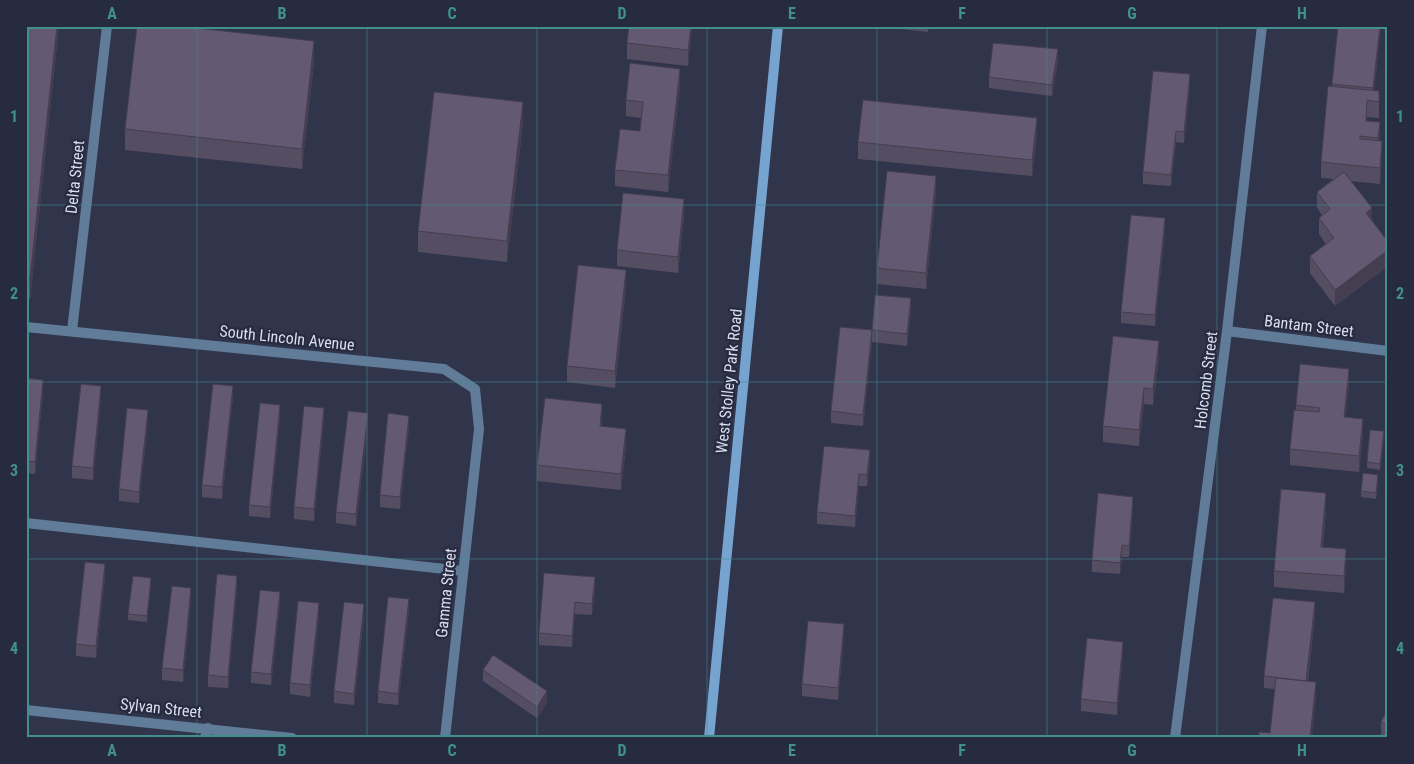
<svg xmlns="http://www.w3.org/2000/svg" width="1414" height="764" font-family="'Roboto Condensed',sans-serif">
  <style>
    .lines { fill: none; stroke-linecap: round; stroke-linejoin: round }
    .lane { stroke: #617c99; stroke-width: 10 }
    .street { stroke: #617c99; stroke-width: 10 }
    .secondary { stroke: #77a3d1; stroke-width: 10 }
    .wall { fill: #554d62 }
    .shaded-wall { fill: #453e50 }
    .building { fill: #635972; stroke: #453e50 }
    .grid { fill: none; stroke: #42908e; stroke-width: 1; stroke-opacity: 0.55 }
    .labels { text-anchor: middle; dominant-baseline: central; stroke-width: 4.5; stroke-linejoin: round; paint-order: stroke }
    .street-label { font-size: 16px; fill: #dbdeed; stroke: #272b42 }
    .neatline { fill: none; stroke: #42908e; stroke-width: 2 }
    .grid-label { font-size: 16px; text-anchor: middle; font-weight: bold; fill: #42908e }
  </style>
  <rect width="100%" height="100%" fill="#31354c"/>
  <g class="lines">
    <path class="lane" d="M 72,331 L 107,26
      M 26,523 L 463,571
      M 205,738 L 208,728"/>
    <path class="street" d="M 26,327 L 444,369 L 475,389 L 479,429 L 445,738
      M 1227,331 L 1388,351
      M 26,710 L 292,738
      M 1175,738 L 1227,331 L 1262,26"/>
    <path class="secondary" d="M 709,738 L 778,26"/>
  </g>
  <path class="wall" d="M 26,26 L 59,26 L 30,299 L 26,299 Z
    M 692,26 L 688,66 L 627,59 L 627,43 Z
    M 875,26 L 929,26 L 928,32 Z
    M 1338,26 L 1381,26 L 1374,91 L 1379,91 L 1379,118 L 1367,117 L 1367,121 L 1380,122 L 1379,141 L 1382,158 L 1380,184 L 1351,181 L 1372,220 L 1388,242 L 1388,266 L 1335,306 L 1310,273 L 1310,256 L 1326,244 L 1319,234 L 1319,218 L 1322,215 L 1317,208 L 1317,192 L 1333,179 L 1321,178 L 1321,162 L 1332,86 Z
    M 1058,61 L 1052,96 L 989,88 L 989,77 Z
    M 314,62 L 302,169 L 125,150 L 125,129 Z
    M 680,85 L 668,192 L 615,186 L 615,170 L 640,131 L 641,118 L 626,116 L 626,100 Z
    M 1190,86 L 1184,143 L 1176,142 L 1171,186 L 1143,184 L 1143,172 Z
    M 523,123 L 507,262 L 418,252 L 418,231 Z
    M 1037,134 L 1032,176 L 858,159 L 858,142 Z
    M 936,192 L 926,289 L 877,284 L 877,268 Z
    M 684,216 L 678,273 L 617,266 L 617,250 Z
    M 1165,230 L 1155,326 L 1121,323 L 1121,312 Z
    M 626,287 L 615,388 L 567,382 L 567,366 Z
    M 911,310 L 907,346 L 872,342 L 872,330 Z
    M 872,342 L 863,426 L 831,423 L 831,411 Z
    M 1159,357 L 1153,405 L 1144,404 L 1139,446 L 1103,442 L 1103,426 Z
    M 26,378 L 43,392 L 35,474 L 26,473 Z
    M 1349,385 L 1345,417 L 1363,435 L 1359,472 L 1290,465 L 1290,449 L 1296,410 L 1296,405 Z
    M 233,397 L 222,499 L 202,497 L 202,485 Z
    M 101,398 L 93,480 L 72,478 L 72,466 Z
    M 280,417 L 270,518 L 249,516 L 249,505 Z
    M 324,419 L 314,521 L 294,519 L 294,507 Z
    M 148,421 L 139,503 L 119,501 L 119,489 Z
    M 602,421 L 602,427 L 626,446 L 621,490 L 537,481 L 537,465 Z
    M 368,425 L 356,526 L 336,523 L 336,512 Z
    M 409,427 L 400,509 L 380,507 L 380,495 Z
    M 1384,437 L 1380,470 L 1367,468 L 1367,462 Z
    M 870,462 L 867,486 L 859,486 L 855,527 L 817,524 L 817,512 Z
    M 1378,481 L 1376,499 L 1361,497 L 1361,491 Z
    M 1133,508 L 1129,557 L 1122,557 L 1120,574 L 1092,572 L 1092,560 Z
    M 1326,510 L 1323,547 L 1346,566 L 1344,593 L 1274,587 L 1274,571 Z
    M 544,573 L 595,589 L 592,615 L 575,614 L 572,647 L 539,645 L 539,633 Z
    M 105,576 L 96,658 L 76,656 L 76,644 Z
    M 151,584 L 147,622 L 128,620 L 128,614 Z
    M 237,588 L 228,688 L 208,687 L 208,675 Z
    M 191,600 L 183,682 L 162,680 L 162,668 Z
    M 280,604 L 271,685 L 251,683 L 251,672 Z
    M 409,611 L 398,705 L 378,703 L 378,691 Z
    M 1315,614 L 1308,681 L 1316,699 L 1270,733 L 1275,689 L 1264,688 L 1264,676 Z
    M 319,615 L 310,697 L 290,694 L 290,683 Z
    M 364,616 L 354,705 L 334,703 L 334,691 Z
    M 844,636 L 838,700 L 802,696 L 802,684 Z
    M 1123,653 L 1117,715 L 1081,711 L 1081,699 Z
    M 483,670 L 547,703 L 537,718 L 483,681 Z
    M 1388,708 L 1388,738 L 1381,738 L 1381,722 Z"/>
  <path class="shaded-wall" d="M 57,26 L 59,26 L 30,299 L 30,278 Z
    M 691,26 L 692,26 L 688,66 L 688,50 Z
    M 1380,26 L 1381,26 L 1373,100 L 1373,88 Z
    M 314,41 L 314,62 L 302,169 L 302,149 Z
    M 1058,49 L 1058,61 L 1052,96 L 1052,85 Z
    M 680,69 L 680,85 L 668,192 L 668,175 Z
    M 1190,74 L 1190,86 L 1184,143 L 1184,132 Z
    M 1367,100 L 1367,117 L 1366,138 L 1366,121 Z
    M 523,102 L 523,123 L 507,262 L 507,241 Z
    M 1037,118 L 1037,134 L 1032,176 L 1032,160 Z
    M 1380,122 L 1380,139 L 1378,154 L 1378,138 Z
    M 1176,131 L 1176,142 L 1171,186 L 1171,175 Z
    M 1382,141 L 1382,158 L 1380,184 L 1380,168 Z
    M 936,176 L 936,192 L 926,289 L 926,273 Z
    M 684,199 L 684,216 L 678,273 L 678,257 Z
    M 1372,208 L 1372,225 L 1366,213 Z
    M 1165,218 L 1165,230 L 1155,326 L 1155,315 Z
    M 1388,250 L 1388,266 L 1335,306 L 1335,290 Z
    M 626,270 L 626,287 L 615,388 L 615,371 Z
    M 911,298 L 911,310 L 907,346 L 907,334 Z
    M 872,330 L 872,342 L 863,426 L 863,415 Z
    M 1159,341 L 1159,357 L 1153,405 L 1153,389 Z
    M 1349,369 L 1349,385 L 1344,433 L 1344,417 Z
    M 43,380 L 43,392 L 35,474 L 35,462 Z
    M 101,386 L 101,398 L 93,480 L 93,468 Z
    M 233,386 L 233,397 L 222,499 L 222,487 Z
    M 1144,388 L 1144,404 L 1139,446 L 1139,430 Z
    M 602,404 L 602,421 L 600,443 L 600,426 Z
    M 280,405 L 280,417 L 270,518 L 270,507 Z
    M 324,408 L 324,419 L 314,521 L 314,509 Z
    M 148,410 L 148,421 L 139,503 L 139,492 Z
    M 368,413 L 368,425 L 356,526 L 356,514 Z
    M 409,416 L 409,427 L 400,509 L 400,497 Z
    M 1363,419 L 1363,435 L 1359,472 L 1359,456 Z
    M 626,429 L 626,446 L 621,490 L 621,474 Z
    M 1384,431 L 1384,437 L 1380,470 L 1380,464 Z
    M 870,450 L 870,462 L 867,486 L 867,475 Z
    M 859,474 L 859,486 L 855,527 L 855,516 Z
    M 1326,493 L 1326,510 L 1321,563 L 1321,547 Z
    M 1133,497 L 1133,508 L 1129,557 L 1129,546 Z
    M 1122,545 L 1122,557 L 1120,574 L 1120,563 Z
    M 1346,549 L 1346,566 L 1344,593 L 1344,576 Z
    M 105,564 L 105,576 L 96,658 L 96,646 Z
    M 237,576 L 237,588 L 228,688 L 228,677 Z
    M 595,577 L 595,589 L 592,615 L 592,604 Z
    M 151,578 L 151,584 L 147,622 L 147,616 Z
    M 191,588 L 191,600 L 183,682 L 183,670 Z
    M 280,592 L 280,604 L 271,685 L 271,674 Z
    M 409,599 L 409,611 L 398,705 L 398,694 Z
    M 575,602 L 575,614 L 572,647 L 572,636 Z
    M 1315,602 L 1315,614 L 1306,693 L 1306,681 Z
    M 319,603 L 319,615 L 310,697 L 310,685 Z
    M 364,604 L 364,616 L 354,705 L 354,694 Z
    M 844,624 L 844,636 L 838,700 L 838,688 Z
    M 1123,642 L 1123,653 L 1117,715 L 1117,703 Z
    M 1316,682 L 1316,699 L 1312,738 L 1310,738 Z
    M 547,691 L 547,703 L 537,718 L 537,707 Z"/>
  <path class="building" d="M 26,26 L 57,26 L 30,278 L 26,278 Z
    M 137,26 L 178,26 L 314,41 L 302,149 L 125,129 Z
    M 629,26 L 691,26 L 688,50 L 627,43 Z
    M 1338,26 L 1380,26 L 1373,88 L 1332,84 Z
    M 993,43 L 1058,49 L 1052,85 L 989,77 Z
    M 630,63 L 680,69 L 668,175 L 615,170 L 620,129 L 640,131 L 643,102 L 626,100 Z
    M 1153,71 L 1190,74 L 1184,132 L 1176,131 L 1171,175 L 1143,172 Z
    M 1328,86 L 1379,91 L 1379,102 L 1367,100 L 1366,121 L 1380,122 L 1378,138 L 1360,136 L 1360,139 L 1382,141 L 1380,168 L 1321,162 Z
    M 434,92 L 523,102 L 507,241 L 418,231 Z
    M 863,100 L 1037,118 L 1032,160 L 858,142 Z
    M 887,171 L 936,176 L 926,273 L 877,268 Z
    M 1344,172 L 1372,208 L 1366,213 L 1388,242 L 1388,250 L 1335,290 L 1310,256 L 1334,238 L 1319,218 L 1330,209 L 1317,192 Z
    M 623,193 L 684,199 L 678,257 L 617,250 Z
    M 1131,215 L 1165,218 L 1155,315 L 1121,312 Z
    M 578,265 L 626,270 L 615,371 L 567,366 Z
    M 875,295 L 911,298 L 907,334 L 872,330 Z
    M 840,327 L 872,330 L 863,415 L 831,411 Z
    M 1113,336 L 1159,341 L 1153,389 L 1144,388 L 1139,430 L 1103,426 Z
    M 1300,364 L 1349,369 L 1344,417 L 1363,419 L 1359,456 L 1290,449 L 1294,410 L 1319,412 L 1320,408 L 1296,405 Z
    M 26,378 L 43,380 L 35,462 L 26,461 Z
    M 81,384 L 101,386 L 93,468 L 72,466 Z
    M 213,384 L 233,386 L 222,487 L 202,485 Z
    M 545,398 L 602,404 L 600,426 L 626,429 L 621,474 L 537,465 Z
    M 260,403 L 280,405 L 270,507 L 249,505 Z
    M 304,406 L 324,408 L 314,509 L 294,507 Z
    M 127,408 L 148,410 L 139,492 L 119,489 Z
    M 348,411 L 368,413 L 356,514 L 336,512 Z
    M 388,413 L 409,416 L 400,497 L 380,495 Z
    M 1370,430 L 1384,431 L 1380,464 L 1367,462 Z
    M 824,446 L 870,450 L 867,475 L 859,474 L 855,516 L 817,512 Z
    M 1363,473 L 1378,475 L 1376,493 L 1361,491 Z
    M 1281,489 L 1326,493 L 1321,547 L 1346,549 L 1344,576 L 1274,571 Z
    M 1098,493 L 1133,497 L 1129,546 L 1122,545 L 1120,563 L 1092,560 Z
    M 85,562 L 105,564 L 96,646 L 76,644 Z
    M 544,573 L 595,577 L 592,604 L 575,602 L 572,636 L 539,633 Z
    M 217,574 L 237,576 L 228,677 L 208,675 Z
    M 133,576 L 151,578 L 147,616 L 128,614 Z
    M 172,586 L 191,588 L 183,670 L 162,668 Z
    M 260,590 L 280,592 L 271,674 L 251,672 Z
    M 388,597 L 409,599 L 398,694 L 378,691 Z
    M 1273,598 L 1315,602 L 1306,681 L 1264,676 Z
    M 298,601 L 319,603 L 310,685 L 290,683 Z
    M 344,602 L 364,604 L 354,694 L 334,691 Z
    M 808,621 L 844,624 L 838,688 L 802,684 Z
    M 1087,638 L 1123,642 L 1117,703 L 1081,699 Z
    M 493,655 L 547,691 L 537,707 L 483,670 Z
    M 1276,678 L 1316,682 L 1310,738 L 1259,738 L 1259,732 L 1270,733 Z
    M 1388,708 L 1388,725 L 1381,722 Z"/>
  <path class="grid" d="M 197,26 L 197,738M 367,26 L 367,738M 537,26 L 537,738M 707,26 L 707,738M 877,26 L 877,738M 1047,26 L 1047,738M 1217,26 L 1217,738M 26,205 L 1388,205M 26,382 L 1388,382M 26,559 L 1388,559"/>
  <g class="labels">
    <g class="street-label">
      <text transform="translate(75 177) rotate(-84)">Delta Street</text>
      <text transform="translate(1309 326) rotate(7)">Bantam Street</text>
      <text transform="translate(287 338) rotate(6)">South Lincoln Avenue</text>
      <text transform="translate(1206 380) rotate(-83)">Holcomb Street</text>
      <text transform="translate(729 381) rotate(-84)">West Stolley Park Road</text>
      <text transform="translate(446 593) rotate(-84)">Gamma Street</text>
      <text transform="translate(161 708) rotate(6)">Sylvan Street</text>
    </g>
  </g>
  <rect width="1414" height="764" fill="none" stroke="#272b42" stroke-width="55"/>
  <rect x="28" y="28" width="1358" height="708" class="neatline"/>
  <g class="grid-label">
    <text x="112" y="19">A</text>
    <text x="282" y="19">B</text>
    <text x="452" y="19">C</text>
    <text x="622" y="19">D</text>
    <text x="792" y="19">E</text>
    <text x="962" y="19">F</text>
    <text x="1132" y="19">G</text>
    <text x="1302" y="19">H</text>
    <text x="14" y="122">1</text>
    <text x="1400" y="122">1</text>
    <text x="14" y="299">2</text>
    <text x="1400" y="299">2</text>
    <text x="14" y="476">3</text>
    <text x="1400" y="476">3</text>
    <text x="14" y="654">4</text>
    <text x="1400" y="654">4</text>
    <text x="112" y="756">A</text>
    <text x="282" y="756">B</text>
    <text x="452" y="756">C</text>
    <text x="622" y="756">D</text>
    <text x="792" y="756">E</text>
    <text x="962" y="756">F</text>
    <text x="1132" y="756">G</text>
    <text x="1302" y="756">H</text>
  </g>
</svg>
